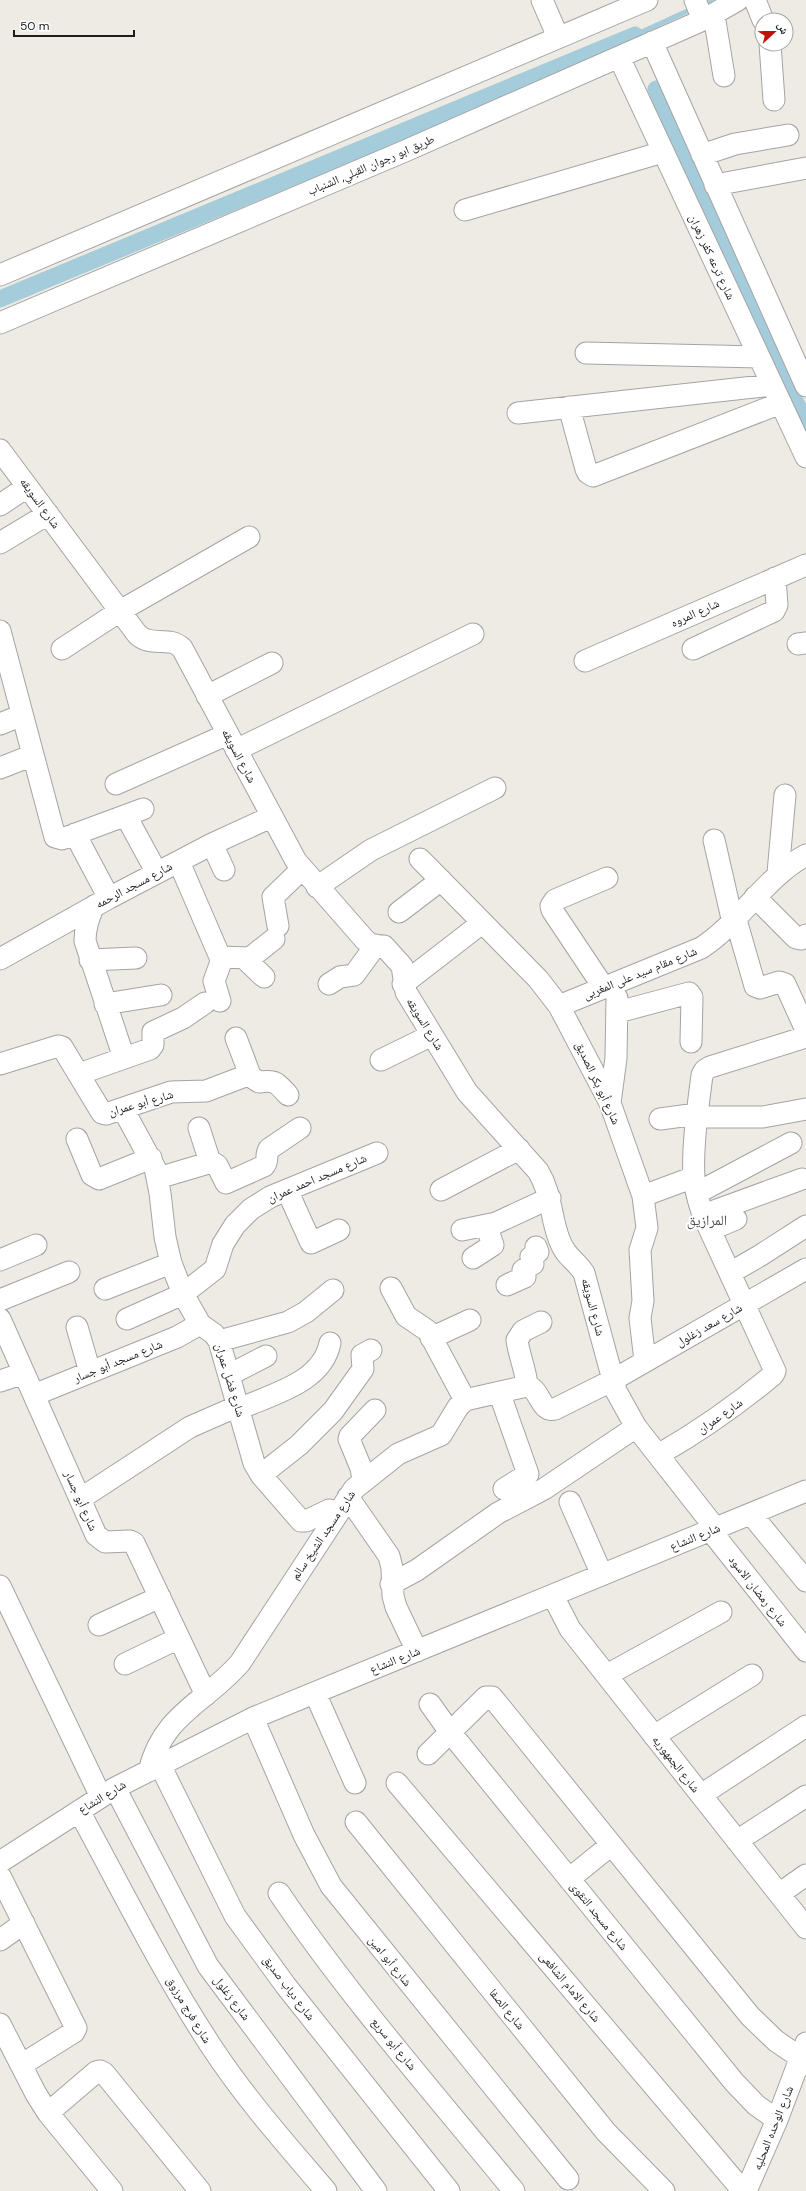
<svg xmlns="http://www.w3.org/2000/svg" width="806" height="2191" font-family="'DM Sans','Noto Naskh Arabic',sans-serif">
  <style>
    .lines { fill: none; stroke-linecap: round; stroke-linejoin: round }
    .stream { stroke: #a5ccda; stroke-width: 5 }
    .canal { stroke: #a5ccda; stroke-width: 17 }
    .minor-casing { stroke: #a4a4a4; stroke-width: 23 }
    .minor { stroke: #fff; stroke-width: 21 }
    .labels { text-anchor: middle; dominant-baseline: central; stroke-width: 4; stroke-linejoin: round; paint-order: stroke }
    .street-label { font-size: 12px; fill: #1d1d1d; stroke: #fff }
    .quarter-label { font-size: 14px; fill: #505050; stroke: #fff }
  </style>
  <rect width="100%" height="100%" fill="#eeebe4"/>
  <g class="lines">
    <path class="stream" d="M 701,5 L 711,0
      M 635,35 L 694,8"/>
    <path class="canal" d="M 656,89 C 702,202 751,314 806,423
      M 0,299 L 635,35"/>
    <defs>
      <path id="minor" d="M 542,0 L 558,37
        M 695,0 L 703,20
        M 755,0 L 763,20
        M 714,15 L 724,76
        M 652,42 L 806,386
        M 770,44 L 774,100
        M 619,57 L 806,457
        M 702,155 L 735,144 L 788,135
        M 715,185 L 806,168
        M 465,210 L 663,152
        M 0,275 L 647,0
        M 0,323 L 405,151 L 703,20 L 738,0
        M 586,353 L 759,357
        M 569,407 L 586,469 L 588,473 L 593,476 L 781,403
        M 518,413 L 772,385
        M 0,450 L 137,634 C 151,648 168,635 182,648 L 296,861 L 365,940 L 372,945 L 384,946 L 402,966 L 406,992 L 467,1092 L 538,1171 C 552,1194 550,1215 559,1239 C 566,1258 575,1259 584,1273 L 616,1391 L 636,1427 L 716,1529
        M 0,505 L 27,487
        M 0,543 L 48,514
        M 0,631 L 55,837 L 62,839 L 143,809
        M 798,644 L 806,643
        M 62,649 L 120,611 L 249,537
        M 693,649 L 774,611 L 777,605 L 775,578
        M 585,661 L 806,565
        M 207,696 L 272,663
        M 0,724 L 22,715
        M 236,750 L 473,634
        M 0,768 L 33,755
        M 116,784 L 228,734
        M 126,816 L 157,873
        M 75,834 L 109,898
        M 714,840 L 733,923
        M 212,844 L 224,870
        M 420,859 L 538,979 L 559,1006 L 610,1103 L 643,1196 L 647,1228 L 640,1250 L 643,1301 L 640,1318 L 645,1361
        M 179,862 L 220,957 L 221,962 L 214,981 L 220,1001
        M 778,873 L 785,795
        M 317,887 L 371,850 L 495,788
        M 755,897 L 796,938 L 801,939 L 806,935
        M 94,906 C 88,918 85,928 85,941 L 124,1058
        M 399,912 L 441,880
        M 736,920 L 755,986 L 760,988 L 779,982 L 785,984 L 806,1030
        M 278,926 L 273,897 L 301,870
        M 220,957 L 250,958 L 274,939
        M 0,959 L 109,898 L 212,844 L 271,817
        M 245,959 L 264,977
        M 90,960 L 136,958
        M 329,984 L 340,977 L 354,975 L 376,945
        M 403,984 L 482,923
        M 604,988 L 552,910 L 551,906 L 555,900 L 607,878
        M 105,1004 L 161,995
        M 559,1006 L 701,948 C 741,922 764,878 806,855
        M 618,1012 L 689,993 L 692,997 L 691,1042
        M 236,1038 L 250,1075
        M 381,1060 L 432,1035
        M 0,1064 L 58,1046 L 62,1047 L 102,1113 L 106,1114 L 171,1092 L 206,1091 L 248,1075 L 259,1082 C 276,1080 276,1082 288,1095
        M 79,1074 L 150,1049 L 153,1045 L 153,1032 L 183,1018 L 205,1003
        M 610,1103 L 616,1058 L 617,998
        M 123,1109 L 155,1168 L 160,1193 L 165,1237 L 171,1263 L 183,1294 L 200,1324 L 214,1334 L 219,1341 L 254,1463 L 261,1475 L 301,1521 L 306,1521 L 329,1510 L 338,1512
        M 697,1117 L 763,1117 L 806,1109
        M 660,1119 L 697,1114
        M 199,1128 L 210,1162
        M 77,1139 L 92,1175 L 99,1179 L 151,1158
        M 158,1178 L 212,1162 L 217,1165 L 226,1183 L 264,1166 C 269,1161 265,1155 269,1149 L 300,1128
        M 287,1190 L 311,1243 L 339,1230
        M 441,1190 L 519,1149
        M 697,1193 L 791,1143
        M 643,1196 L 694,1177
        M 703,1215 L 802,1179
        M 462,1230 L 496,1223 L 550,1198
        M 710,1230 L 736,1219
        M 473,1258 L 493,1245 L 486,1225
        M 0,1260 L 36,1245
        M 730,1273 L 761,1255 L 806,1226
        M 507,1285 L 525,1277 L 523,1270 L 533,1264 L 531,1257 L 538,1252 L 536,1247
        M 391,1288 L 406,1316 L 428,1331 L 465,1400
        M 105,1289 L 171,1263
        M 0,1300 L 69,1272
        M 0,1319 L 96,1535 L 105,1542 L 130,1541 L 134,1543 L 206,1695
        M 127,1319 L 183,1294 L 215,1269 L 223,1244 L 235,1225 L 251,1209 L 270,1197 L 377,1153
        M 77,1327 L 90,1372
        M 431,1338 L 470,1320
        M 219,1341 L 288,1322 L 306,1312 L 333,1290
        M 229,1375 L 266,1356
        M 0,1381 L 24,1373
        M 527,1386 C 526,1370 519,1356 517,1340 L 523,1331 L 541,1322
        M 499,1392 L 528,1474 L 504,1489
        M 34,1395 L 177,1337 L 200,1324
        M 239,1409 C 272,1394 322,1383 330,1343
        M 658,1455 C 700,1431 737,1405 773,1375 L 775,1371 L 703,1215 C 699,1203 695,1191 694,1178 C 692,1147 698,1107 702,1075 L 705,1070 L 710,1067 L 806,1037
        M 261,1475 L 299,1445 L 333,1411 L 363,1369 L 362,1355 L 371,1350
        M 363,1480 L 361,1468 L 349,1439 L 350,1436 L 375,1410
        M 348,1497 L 389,1556 L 392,1568 L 393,1596 L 396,1607 L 417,1651
        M 80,1499 L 190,1427 L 238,1406
        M 570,1502 L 602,1575
        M 751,1514 L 806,1581
        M 711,1531 L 806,1651
        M 391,1584 L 417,1570 L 498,1513 L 544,1489 L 636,1427
        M 0,1586 L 101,1797
        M 553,1596 L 570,1629 L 806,1928
        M 99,1625 L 160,1597
        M 125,1664 L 179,1638
        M 607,1675 L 721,1612
        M 315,1693 L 355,1783
        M 430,1704 L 450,1732 L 734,2082 L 756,2105 L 777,2120
        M 253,1718 L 304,1835 L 331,1886 L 568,2179
        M 654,1736 L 752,1675
        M 428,1754 L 486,1697 L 492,1697 L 750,2016 L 776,2041 L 801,2058 L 806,2065
        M 160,1765 L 235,1916 L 286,1986 L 449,2191
        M 149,1771 C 163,1714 205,1703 240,1663 L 354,1489 L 398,1454 L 441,1435 L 458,1407 L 465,1400 L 527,1386 C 540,1388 540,1413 555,1409 L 613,1380 L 806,1269
        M 397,1783 L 743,2191
        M 115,1788 L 208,1966 L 376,2191
        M 701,1795 L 806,1726
        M 79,1811 C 122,1890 162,1971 211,2046 C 245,2098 286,2144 326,2191
        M 356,1822 L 606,2132 L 664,2191
        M 737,1841 L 806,1796
        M 0,1862 L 115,1788 L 253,1718 L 806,1491
        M 0,1876 L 76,2028 L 74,2032 L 21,2065
        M 569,1879 L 611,1845
        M 279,1893 C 350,1998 434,2093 514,2191
        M 779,1894 L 806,1875
        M 0,1940 L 24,1923
        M 0,2024 L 36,2094 L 48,2113 L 112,2191
        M 48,2113 L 96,2072 L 100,2071 L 104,2073 L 200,2191
        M 746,2191 L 777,2120 L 806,2043"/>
    </defs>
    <use href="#minor" class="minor-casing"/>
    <use href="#minor" class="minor"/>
  </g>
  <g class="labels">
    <g class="street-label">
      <text transform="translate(371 165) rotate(-23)">طريق ابو رجوان القبلي, الشنباب</text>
      <text transform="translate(712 257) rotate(65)">شارع ترعه كفر زهران</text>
      <text transform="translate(40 503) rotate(54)">شارع السويقه</text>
      <text transform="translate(695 613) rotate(-24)">شارع المروه</text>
      <text transform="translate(239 756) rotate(62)">شارع السويقه</text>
      <text transform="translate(134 885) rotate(-28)">شارع مسجد الرحمه</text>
      <text transform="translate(640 973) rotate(-22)">شارع مقام سيد على المغربى</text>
      <text transform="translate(425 1024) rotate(58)">شارع السويقه</text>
      <text transform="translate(598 1083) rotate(65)">شارع أبو بكر الصديق</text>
      <text transform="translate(141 1103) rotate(-16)">شارع أبو عمران</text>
      <text transform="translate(317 1178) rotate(-23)">شارع مسجد احمد عمران</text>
      <text transform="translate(593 1307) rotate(75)">شارع السويقه</text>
      <text transform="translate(709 1325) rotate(-30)">شارع سعد زغلول</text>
      <text transform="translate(118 1361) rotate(-22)">شارع مسجد أبو جسار</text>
      <text transform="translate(230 1380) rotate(73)">شارع فضل عمران</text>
      <text transform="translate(720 1416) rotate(-35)">شارع عمران</text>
      <text transform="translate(81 1501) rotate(66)">شارع أبو جسار</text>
      <text transform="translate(323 1535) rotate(-56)">شارع مسجد الشيخ سالم</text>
      <text transform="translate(695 1537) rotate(-22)">شارع النشاع</text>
      <text transform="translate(758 1591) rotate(52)">شارع رمضان الاسود</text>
      <text transform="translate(395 1660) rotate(-22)">شارع النشاع</text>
      <text transform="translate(676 1764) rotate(52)">شارع الجمهوريه</text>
      <text transform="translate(102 1797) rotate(-31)">شارع النشاع</text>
      <text transform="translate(599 1916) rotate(51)">شارع مسجد التقوى</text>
      <text transform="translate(390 1961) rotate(51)">شارع أبو امين</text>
      <text transform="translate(570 1987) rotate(50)">شارع الامام الشافعى</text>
      <text transform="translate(289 1988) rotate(53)">شارع دياب صديق</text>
      <text transform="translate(232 1998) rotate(53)">شارع زغلول</text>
      <text transform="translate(507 2009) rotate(51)">شارع الصفا</text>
      <text transform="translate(189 2010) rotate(59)">شارع فرج مرزوق</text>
      <text transform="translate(394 2044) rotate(51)">شارع أبو سريع</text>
      <text transform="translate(773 2128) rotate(-68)">شارع الوحده المحليه</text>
    </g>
    <g class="quarter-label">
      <text x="707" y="1220">المرازيق</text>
    </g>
  </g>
  <g transform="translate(774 32) rotate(68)"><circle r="19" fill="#ffffff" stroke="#a5a5a5"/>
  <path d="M0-3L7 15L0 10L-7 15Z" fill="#c31108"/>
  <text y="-6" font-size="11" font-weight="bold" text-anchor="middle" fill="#1d1d1d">ش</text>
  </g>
  <path d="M14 30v6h120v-6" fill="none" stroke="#1d1d1d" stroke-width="2"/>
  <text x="20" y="30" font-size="12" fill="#1d1d1d" stroke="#ffffff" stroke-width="3" paint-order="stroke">50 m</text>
</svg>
